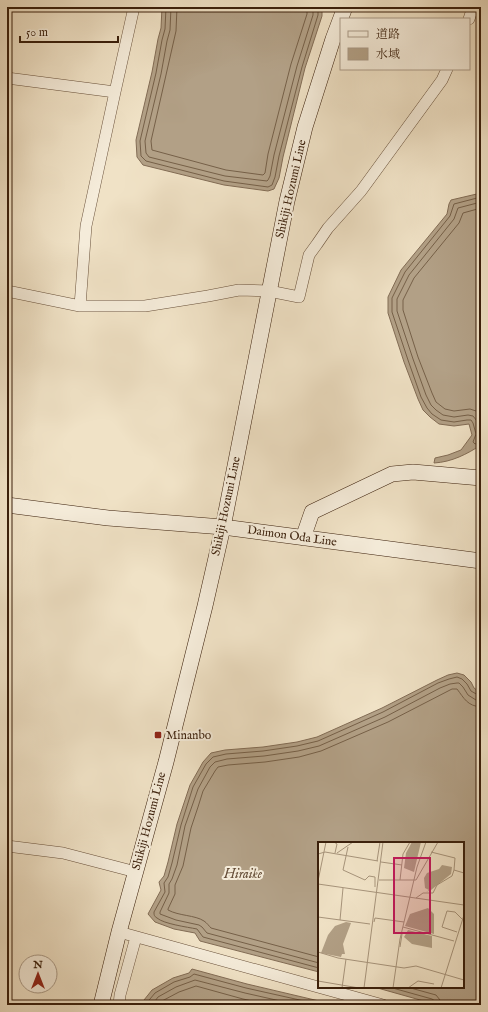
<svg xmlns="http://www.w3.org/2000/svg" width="488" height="1012" font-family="'IM FELL English','Noto Serif JP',serif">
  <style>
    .water { fill: #b2a086; stroke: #826c55 }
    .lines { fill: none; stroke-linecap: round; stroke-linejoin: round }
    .shore { stroke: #766048; stroke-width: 1 }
    .street-casing { stroke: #68503a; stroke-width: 12 }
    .secondary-casing { stroke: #3a1f0b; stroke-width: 16 }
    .street { stroke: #f5ecda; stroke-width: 11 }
    .secondary { stroke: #f5ecda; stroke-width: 15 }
    .poi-dot { fill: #8f2418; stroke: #f5ecda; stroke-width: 1.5 }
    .labels { text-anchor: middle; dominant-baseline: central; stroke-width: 4; stroke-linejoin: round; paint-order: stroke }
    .street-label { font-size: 12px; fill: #3a1f0b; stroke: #f5ecda }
    .poi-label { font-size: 12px; fill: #3a1f0b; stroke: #f5ecda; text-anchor: start }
    .water-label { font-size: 13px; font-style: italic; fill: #644c36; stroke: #f5ecda }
    .inset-road { fill: none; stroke: #a7947b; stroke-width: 1 }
    .view { fill: #c2185b; fill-opacity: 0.15; stroke: #c2185b; stroke-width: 2 }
    .inset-edge { fill: none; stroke: #3a1f0b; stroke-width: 2 }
  </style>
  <rect width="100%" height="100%" fill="#f0e2c6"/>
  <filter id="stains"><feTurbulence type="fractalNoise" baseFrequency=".005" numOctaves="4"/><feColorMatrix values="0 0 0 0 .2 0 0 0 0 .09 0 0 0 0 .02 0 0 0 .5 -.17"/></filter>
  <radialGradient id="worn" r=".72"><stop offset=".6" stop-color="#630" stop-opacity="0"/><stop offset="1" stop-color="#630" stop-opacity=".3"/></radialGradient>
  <path class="water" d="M 162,7 L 322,7 L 322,16 L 305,68 L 283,157 L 279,178 L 274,189 L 268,191 L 224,185 L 143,165 L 137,157 L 136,140 L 152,72 L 158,39 L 161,28 Z
    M 481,193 L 481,445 C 467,454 452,462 434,463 L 435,458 L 448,455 L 461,450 L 472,435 L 469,424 L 454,426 L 439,424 L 430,417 L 423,410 L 418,399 L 404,362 L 388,313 L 388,297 L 401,270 L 447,214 L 449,204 L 451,200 Z
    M 457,673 L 464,675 L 471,682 L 474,688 L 481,693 L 481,1005 L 438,1005 L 374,987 L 463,987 L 463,843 L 319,843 L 319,972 L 200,941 L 195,933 L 174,929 L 155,922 L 148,914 L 161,890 L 159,882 L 164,876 L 168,862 L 177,824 L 190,785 L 203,762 L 211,753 L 225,750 L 263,747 L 297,742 L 317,737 L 382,708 L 437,680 L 448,675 Z
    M 192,969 L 247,984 L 336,1005 L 140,1005 L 152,990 L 173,978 L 189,973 Z"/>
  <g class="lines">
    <path class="shore" d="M 166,7 L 165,29 L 162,40 L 156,73 L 140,141 L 141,156 L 146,161 L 224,181 L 268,187 L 272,185 L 275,177 L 279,156 L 302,67 L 318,15 L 318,7
      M 171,7 L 170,30 L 167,41 L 161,74 L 145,141 L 146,153 L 149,157 L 225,176 L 267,181 L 268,180 L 270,176 L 274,155 L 297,66 L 313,15 L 313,7
      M 177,7 L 176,31 L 151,141 L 152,150 L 226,170 L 263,175 L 265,173 L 268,154 L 291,64 L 307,14 L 307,7
      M 481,197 L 454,204 L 450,216 L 405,272 L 392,298 L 392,312 L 408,360 L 421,397 L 427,408 L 432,414 L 441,420 L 454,422 L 467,420 L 471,420 L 473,423 L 476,434 L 473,442 L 475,444 L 481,442
      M 481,202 L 458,208 L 454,219 L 409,275 L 397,299 L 397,311 L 413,359 L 426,395 L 431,405 L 436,410 L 443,415 L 454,417 L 468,415 L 473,416 L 477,421 L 481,436
      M 481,208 L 463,213 L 459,223 L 414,278 L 403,300 L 403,310 L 418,357 L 432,393 L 436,402 L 445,409 L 454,411 L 470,409 L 476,411 L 481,415
      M 319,957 L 211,928 C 209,926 207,923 204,921 C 195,915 179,916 168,910 L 168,909 L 175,894 L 175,885 L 183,866 L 191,828 L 198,807 L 203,791 L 215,771 L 218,767 L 228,765 L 265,762 L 299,757 L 321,751 L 388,722 L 452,689 L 457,689 C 464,698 467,706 481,707
      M 319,963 L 207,933 L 202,927 L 199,925 L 176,920 L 160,914 L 160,912 L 169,893 L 169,884 L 172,879 L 177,865 L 185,826 L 198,789 L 210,767 L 215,762 L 227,759 L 264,756 L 298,751 L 319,746 L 385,717 L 440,688 L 450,684 L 457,683 L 459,683 L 463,687 L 468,695 L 476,700 L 481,701
      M 319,968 L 203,937 L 197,929 C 187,927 164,924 157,918 C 154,916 154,915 154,912 L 165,892 L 164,883 L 168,877 L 172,863 L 181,825 L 193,787 L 206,764 L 213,757 L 226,754 L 263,751 L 297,746 L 318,741 L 383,712 L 438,683 L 449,679 L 457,677 L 462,679 L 467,684 L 471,691 L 478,695 L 481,696
      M 389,987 L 432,999 L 435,1001 L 436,1005
      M 407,987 L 436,995 L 440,1000 L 441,1005
      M 145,1005 L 155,993 L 174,982 L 190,977 L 194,974 L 246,988 L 322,1005
      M 152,1005 L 158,997 L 176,987 L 195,980 L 245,993 L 298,1005
      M 159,1005 L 162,1001 L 179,992 L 196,986 L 243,999 L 271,1005"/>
    <defs>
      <path id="street" d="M 469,19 L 473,7
        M 7,78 L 115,92
        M 7,291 L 80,306 L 145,306 L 208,296 L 239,290 L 269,291 L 299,297 L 309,255 L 317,244 L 328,228 L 361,191 L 442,80 L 447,69
        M 80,306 L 86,226 L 115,92 L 134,7
        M 7,846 L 63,853 L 136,872
        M 119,932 L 383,1005
        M 119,1005 L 120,995 L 136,937"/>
      <path id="secondary" d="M 7,505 L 108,518 L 223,527 L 481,561
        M 303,538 L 312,512 L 392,474 L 413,472 L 481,478
        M 101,1005 L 119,932 L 166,762 L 205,606 L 223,527 L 287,201 L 305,127 L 333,39 L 345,7"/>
    </defs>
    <use href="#street" class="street-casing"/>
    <use href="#secondary" class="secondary-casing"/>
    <use href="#street" class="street"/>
    <use href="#secondary" class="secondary"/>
  </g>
  <rect class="poi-dot" x="154" y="731" width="8" height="8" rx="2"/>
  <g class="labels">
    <g class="street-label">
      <text transform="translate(291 189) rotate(-77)">Shikiji Hozumi Line</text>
      <text transform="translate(226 506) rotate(-78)">Shikiji Hozumi Line</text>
      <text transform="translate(292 536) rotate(8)">Daimon Oda Line</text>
      <text transform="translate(149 821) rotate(-75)">Shikiji Hozumi Line</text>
    </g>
    <g class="poi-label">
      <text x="166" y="735">Minanbo</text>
    </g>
    <g class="water-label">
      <text x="243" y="874">Hiraike</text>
    </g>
  </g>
  <g transform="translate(318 842)">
    <rect width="146" height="146" fill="#f0e2c6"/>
    <path d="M 94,0 L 103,0 L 96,30 L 86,26 L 88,11 ZM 124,23 L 134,25 L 133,32 L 113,48 L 108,50 L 111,48 L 107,46 L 106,36 L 109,31 L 121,27 ZM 110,66 L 116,72 L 116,92 L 87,84 L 92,72 ZM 28,80 L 33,81 L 25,102 L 27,112 L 24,112 L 23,115 L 3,111 L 10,93 L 17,84 ZM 90,88 L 114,94 L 114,106 L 94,102 L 86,95 Z" fill="#b2a086"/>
    <path class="inset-road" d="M 16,0 L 19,2 L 17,11M 30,5 L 25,28 L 47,38M 113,10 L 137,16 L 136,28 L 146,31M 19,11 L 35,0M 0,12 L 7,10 L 60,19M 59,19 L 62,0M 63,20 L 84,23M 47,38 L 51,34 L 57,35 L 57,45M 61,38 L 98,38 L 120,0M 82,38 L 85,12 L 92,0M 0,39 L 8,0M 0,42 L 146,63M 98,56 L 105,51 L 115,51 L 119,43 L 134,34 L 136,28M 0,75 L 52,82M 22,78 L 25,46M 56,80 L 57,76 L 86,80M 85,85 L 136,99M 139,90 L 124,85 L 129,69 L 137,70 L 146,79M 82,105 L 84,92M 0,110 L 20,116 L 86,126 L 98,124 L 146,138M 0,139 L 41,146M 24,146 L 28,117M 46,146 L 65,0M 75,146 L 82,97 L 99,25 L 108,0M 90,146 L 100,139 L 116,142M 123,146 L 146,73"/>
    <path class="view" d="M 76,16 L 112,16 L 112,91 L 76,91 Z"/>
    <rect width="146" height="146" class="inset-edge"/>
  </g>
  <rect width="488" height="1012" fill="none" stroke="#f0e2c6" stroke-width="24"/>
  <rect x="8" y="8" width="472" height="996" fill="none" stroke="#3a1f0b" stroke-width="2"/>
  <rect x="12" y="12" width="464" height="988" fill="none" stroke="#3a1f0b"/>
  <rect x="340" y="18" width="130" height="52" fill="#f5ecda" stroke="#aa9a87"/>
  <rect x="348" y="31" width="20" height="6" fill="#f5ecda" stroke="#aa9a87"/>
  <text x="376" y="38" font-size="12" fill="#3a1f0b">道路</text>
  <rect x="348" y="48" width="20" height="12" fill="#b2a086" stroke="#aa9a87"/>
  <text x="376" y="58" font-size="12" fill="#3a1f0b">水域</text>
  <g transform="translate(38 974)"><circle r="19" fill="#f5ecda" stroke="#aa9a87"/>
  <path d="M0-3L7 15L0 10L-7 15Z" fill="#8f2418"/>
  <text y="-6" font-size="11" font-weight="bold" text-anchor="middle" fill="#3a1f0b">N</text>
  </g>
  <path d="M20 36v6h98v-6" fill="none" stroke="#3a1f0b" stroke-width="2"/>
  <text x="26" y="36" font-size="12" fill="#3a1f0b" stroke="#f5ecda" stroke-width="3" paint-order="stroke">50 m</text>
  <rect width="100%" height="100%" filter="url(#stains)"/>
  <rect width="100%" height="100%" fill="url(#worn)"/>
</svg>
